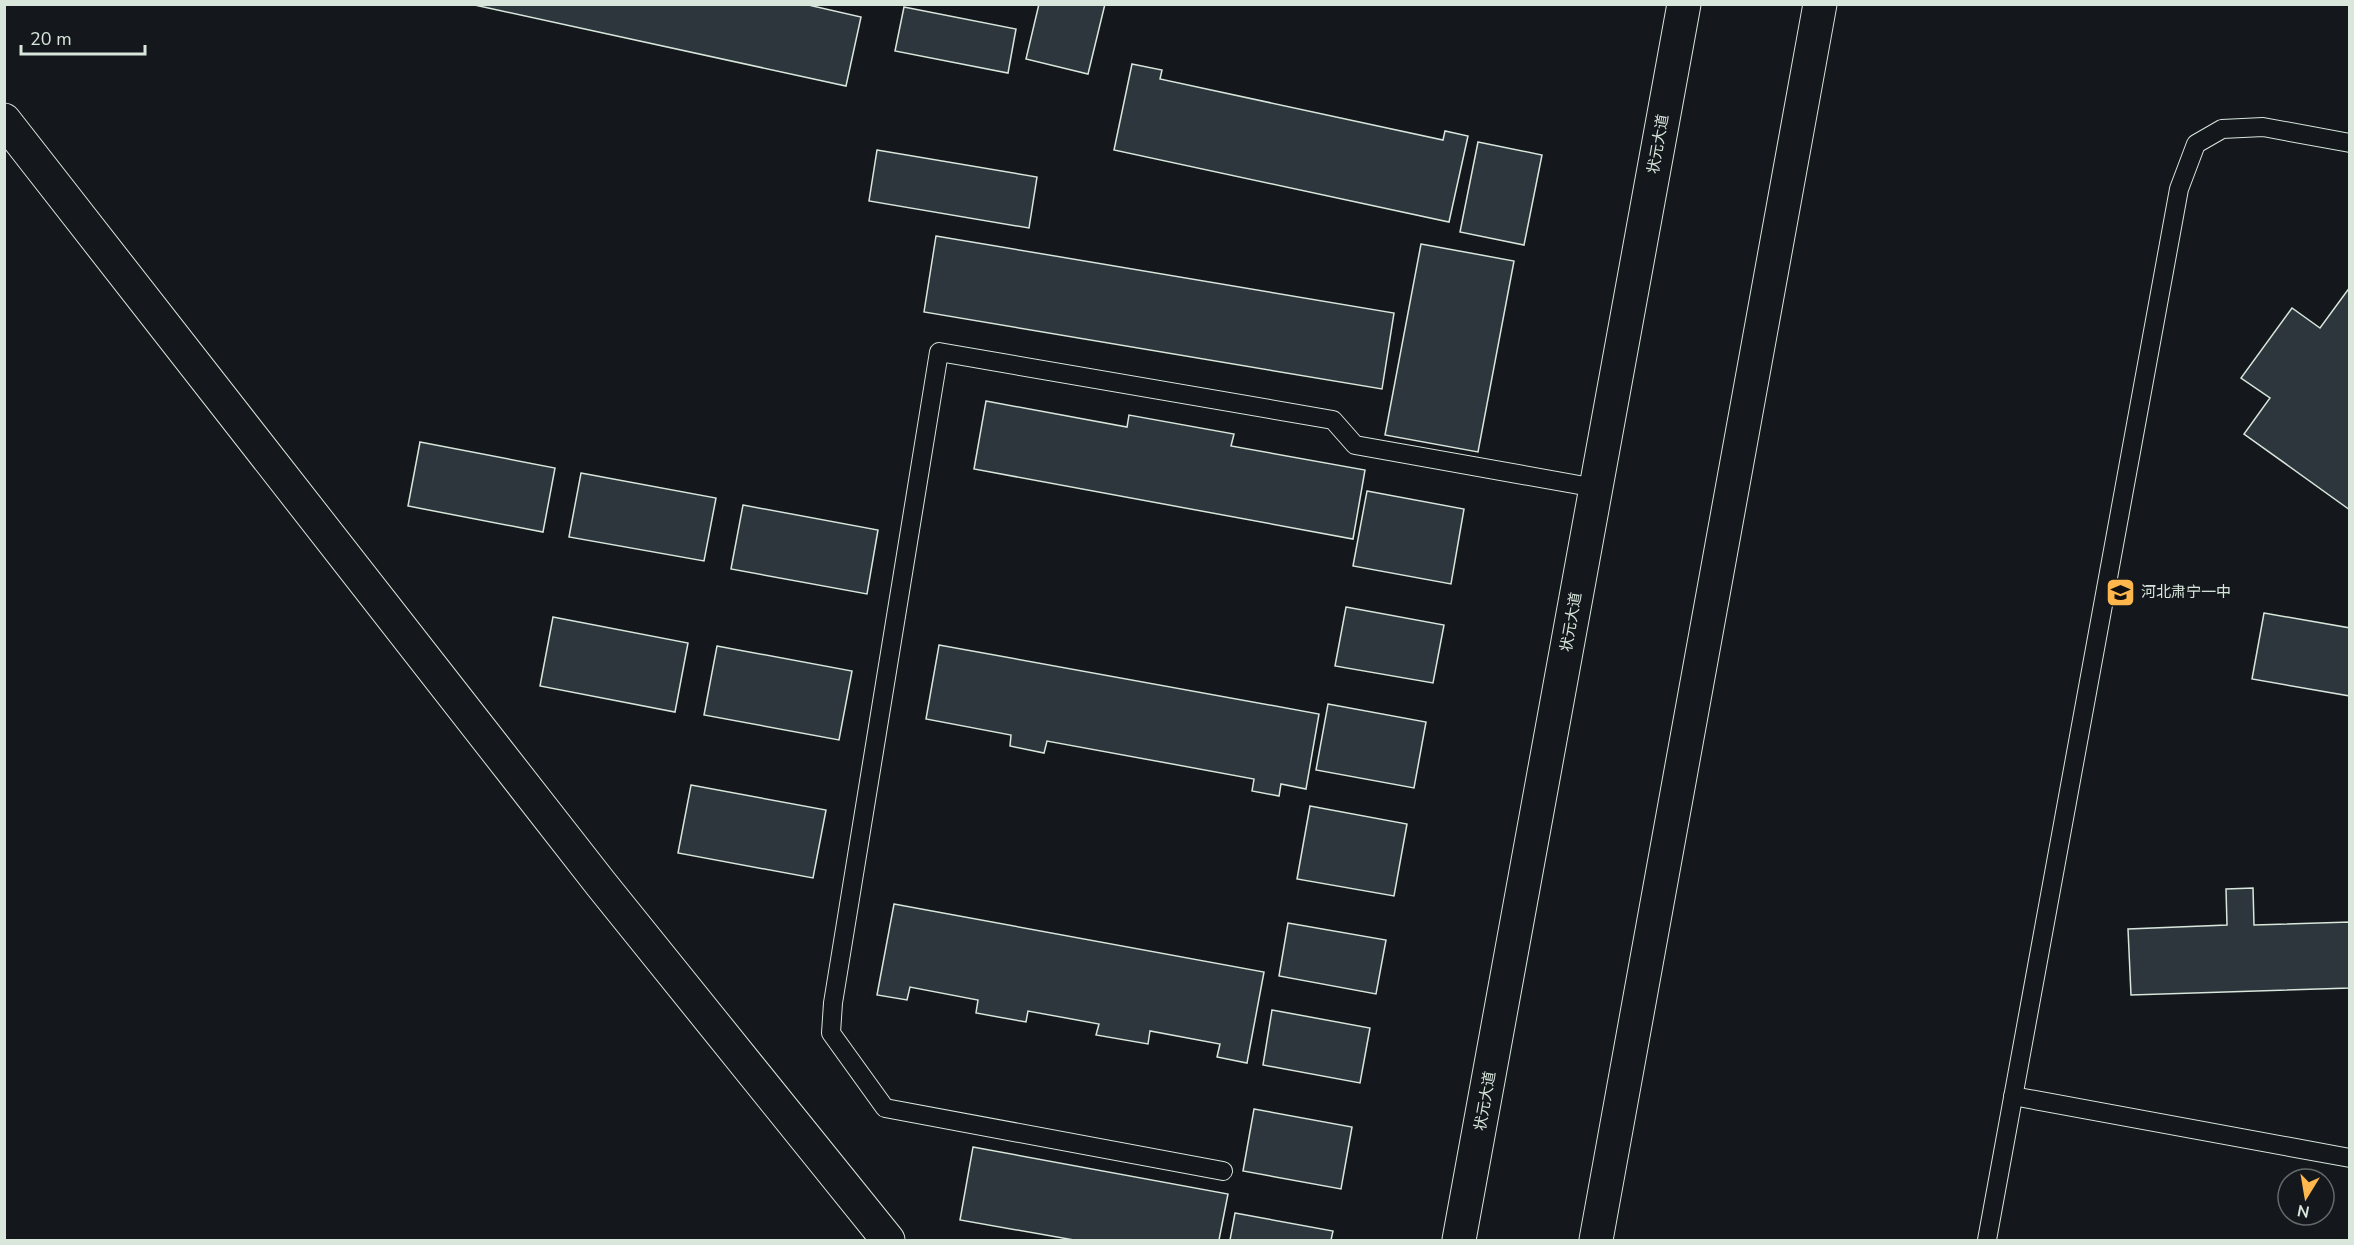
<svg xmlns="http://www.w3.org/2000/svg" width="2354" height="1245" font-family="'Nunito Sans','Noto Sans SC',sans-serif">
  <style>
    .building { fill: #2c363c; stroke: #d8e6dc; stroke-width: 1.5 }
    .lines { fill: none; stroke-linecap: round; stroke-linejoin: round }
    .service-casing { stroke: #d8e6dc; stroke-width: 20 }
    .minor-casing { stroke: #d8e6dc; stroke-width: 35 }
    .secondary-casing { stroke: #d8e6dc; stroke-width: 35 }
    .service { stroke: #14181c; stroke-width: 18 }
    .minor { stroke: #14181c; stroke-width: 33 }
    .secondary { stroke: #14181c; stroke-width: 33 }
    .labels { text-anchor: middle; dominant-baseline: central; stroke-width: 4.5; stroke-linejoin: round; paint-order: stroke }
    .street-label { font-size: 15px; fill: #d8e6dc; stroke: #14181c }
    .poi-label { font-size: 15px; fill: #d8e6dc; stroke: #14181c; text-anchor: start }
  </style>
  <rect width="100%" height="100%" fill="#14181c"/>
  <path class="building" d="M 470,4 L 804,4 L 861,17 L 846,86 Z
    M 1039,4 L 1105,4 L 1088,74 L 1026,59 Z
    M 904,7 L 1016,29 L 1008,73 L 895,51 Z
    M 1132,64 L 1162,70 L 1160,79 L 1443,140 L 1445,131 L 1468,136 L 1449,222 L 1114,150 Z
    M 1478,142 L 1542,155 L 1524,245 L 1460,232 Z
    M 877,150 L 1037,177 L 1029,228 L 869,201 Z
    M 936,236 L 1394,313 L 1382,389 L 924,312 Z
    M 1421,244 L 1514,261 L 1478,452 L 1385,435 Z
    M 2350,287 L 2350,510 L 2244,434 L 2270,398 L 2241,378 L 2292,308 L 2320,328 Z
    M 986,401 L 1127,427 L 1129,415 L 1234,434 L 1231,446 L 1365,470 L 1353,539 L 974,469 Z
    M 420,442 L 555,468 L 543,532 L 408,506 Z
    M 581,473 L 716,498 L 704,561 L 569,537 Z
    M 1367,491 L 1464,509 L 1451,584 L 1353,566 Z
    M 743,505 L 878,530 L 867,594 L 731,569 Z
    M 1346,607 L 1444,625 L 1433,683 L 1335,666 Z
    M 2264,613 L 2350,628 L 2350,696 L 2252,679 Z
    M 553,617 L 688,643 L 675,712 L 540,686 Z
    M 939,645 L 1319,714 L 1306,789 L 1281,784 L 1279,796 L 1252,791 L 1254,779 L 1047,741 L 1044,753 L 1010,746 L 1011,735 L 926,719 Z
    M 717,646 L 852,671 L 839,740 L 704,715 Z
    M 1328,704 L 1426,722 L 1414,788 L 1316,770 Z
    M 691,785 L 826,810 L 813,878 L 678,853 Z
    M 1310,806 L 1407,824 L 1394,896 L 1297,879 Z
    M 2253,888 L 2254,925 L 2350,922 L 2350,988 L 2131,995 L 2128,929 L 2227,925 L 2226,889 Z
    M 894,904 L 1264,972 L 1247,1063 L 1217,1057 L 1220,1044 L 1150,1031 L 1148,1044 L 1096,1035 L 1099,1024 L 1028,1011 L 1026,1022 L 976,1013 L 978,1000 L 910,987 L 907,1000 L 877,995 Z
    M 1288,923 L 1386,940 L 1376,994 L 1279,976 Z
    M 1272,1010 L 1370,1028 L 1360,1083 L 1263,1065 Z
    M 1254,1109 L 1352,1127 L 1341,1189 L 1243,1171 Z
    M 973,1147 L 1228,1194 L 1219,1240 L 1074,1240 L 960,1220 Z
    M 1235,1213 L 1333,1231 L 1331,1240 L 1230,1240 Z"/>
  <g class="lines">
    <defs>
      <path id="service" d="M 2013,1096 L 2350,1158
        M 1223,1171 L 885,1108 L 831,1033 L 833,1003 L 939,352 L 1333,420 L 1355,445 L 1596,488
        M 1987,1240 L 2179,189 L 2196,144 L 2222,129 L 2263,127 L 2350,143"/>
      <path id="minor" d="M 4,120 L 601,884 L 888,1240"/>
      <path id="secondary" d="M 1459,1240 L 1684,4
        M 1596,1240 L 1820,4"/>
    </defs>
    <use href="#service" class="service-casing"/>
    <use href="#minor" class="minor-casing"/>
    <use href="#secondary" class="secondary-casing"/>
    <use href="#service" class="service"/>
    <use href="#minor" class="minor"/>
    <use href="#secondary" class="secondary"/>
  </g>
  <defs>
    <symbol id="school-square" viewBox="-11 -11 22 22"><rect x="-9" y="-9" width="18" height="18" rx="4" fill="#ffb74d" stroke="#14181c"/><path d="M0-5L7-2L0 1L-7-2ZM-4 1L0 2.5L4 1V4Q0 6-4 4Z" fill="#111"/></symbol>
  </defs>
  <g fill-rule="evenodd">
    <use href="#school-square" x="2104" y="576" width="33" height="33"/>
  </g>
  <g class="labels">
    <g class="street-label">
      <text transform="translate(1658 144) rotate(-80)">状元大道</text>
      <text transform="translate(1571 622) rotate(-80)">状元大道</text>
      <text transform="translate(1485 1101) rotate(-80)">状元大道</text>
    </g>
    <g class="poi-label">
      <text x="2141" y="592">河北肃宁一中</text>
    </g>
  </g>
  <rect width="2354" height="1245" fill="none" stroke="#d8e6dc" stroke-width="12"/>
  <g transform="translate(2306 1197) rotate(191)"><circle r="28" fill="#14181c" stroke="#626a69" stroke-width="1.5"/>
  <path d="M0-4.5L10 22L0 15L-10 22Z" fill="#ffb74d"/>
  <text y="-9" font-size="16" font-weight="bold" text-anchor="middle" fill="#d8e6dc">N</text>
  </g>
  <path d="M21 45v9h124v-9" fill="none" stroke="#d8e6dc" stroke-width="3"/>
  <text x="30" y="45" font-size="18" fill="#d8e6dc" stroke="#14181c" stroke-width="4.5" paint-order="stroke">20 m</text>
</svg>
